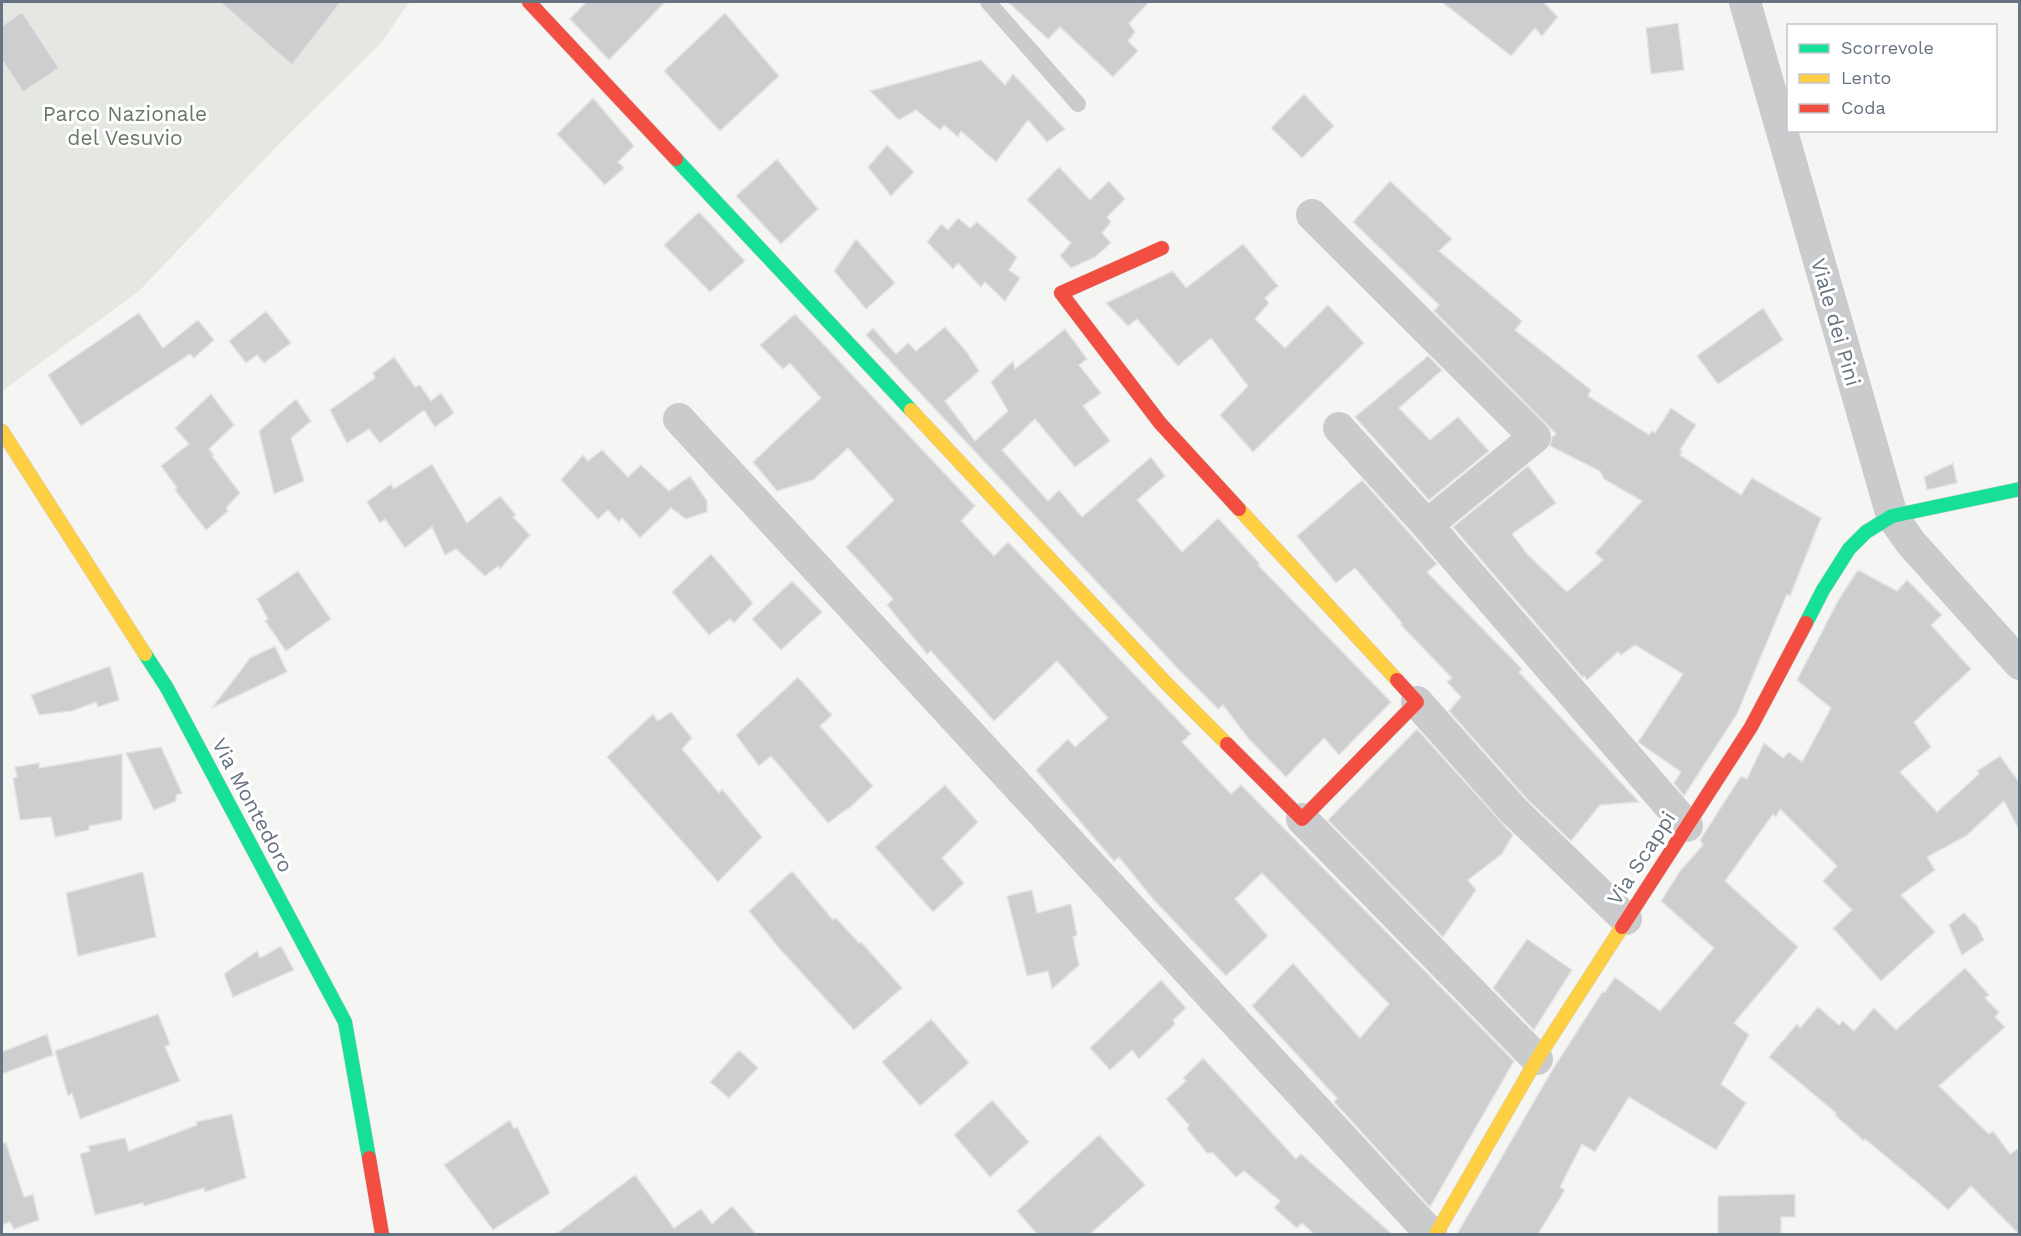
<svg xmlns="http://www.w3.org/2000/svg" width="2021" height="1236" font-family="'Work Sans',sans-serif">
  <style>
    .green { fill: #e4e7e2 }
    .building { fill: #cdcecf; stroke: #e4e4e4; stroke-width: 1.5 }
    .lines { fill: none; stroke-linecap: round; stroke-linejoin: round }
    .fast-casing { stroke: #d1d1d2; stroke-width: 15 }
    .slow-casing { stroke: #d1d1d2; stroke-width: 15 }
    .jam-casing { stroke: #d1d1d2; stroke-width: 15 }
    .lane { stroke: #cacbcd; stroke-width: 16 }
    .street { stroke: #cacbcd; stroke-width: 32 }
    .fast { stroke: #16e098; stroke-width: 14 }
    .slow { stroke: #ffcf43; stroke-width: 14 }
    .jam { stroke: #f24e42; stroke-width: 14 }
    .labels { text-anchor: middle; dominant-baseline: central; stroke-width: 6; stroke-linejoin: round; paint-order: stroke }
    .park-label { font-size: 21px; fill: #677966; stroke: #fff }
    .street-label { font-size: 21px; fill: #677381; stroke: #fff }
  </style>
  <rect width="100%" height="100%" fill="#f5f5f4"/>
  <path class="green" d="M 2,2 L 409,2 L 381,43 L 278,145 L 139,291 L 2,391 Z"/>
  <path class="building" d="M 220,2 L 341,2 L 292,65 Z
    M 586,2 L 665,2 L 609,60 L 570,19 Z
    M 1008,2 L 1149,2 L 1129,23 L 1135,32 L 1128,41 L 1138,51 L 1113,77 L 1060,27 L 1048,39 Z
    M 1442,2 L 1543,2 L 1558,17 L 1542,36 L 1535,28 L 1511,56 Z
    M 22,12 L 59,68 L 23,92 L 2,60 L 2,26 Z
    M 725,13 L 779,76 L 720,131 L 664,71 Z
    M 1678,23 L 1684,70 L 1651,74 L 1646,28 Z
    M 981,60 L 1005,85 L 1013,74 L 1065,129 L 1047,142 L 1028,120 L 996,162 L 961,131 L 958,137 L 944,125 L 940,130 L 916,110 L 899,120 L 870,91 Z
    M 1304,94 L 1334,126 L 1302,158 L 1271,128 Z
    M 593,98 L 634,146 L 618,162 L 624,168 L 605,185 L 557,134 Z
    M 887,145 L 914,172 L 891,196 L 868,167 Z
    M 777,159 L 818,209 L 781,244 L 736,196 Z
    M 1059,167 L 1090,200 L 1109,181 L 1125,199 L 1107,217 L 1111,222 L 1102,233 L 1111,243 L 1095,257 L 1071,268 L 1060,256 L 1071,243 L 1027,200 Z
    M 1390,181 L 1452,239 L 1439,251 L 1522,321 L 1515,330 L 1591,390 L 1588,396 L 1649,435 L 1652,431 L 1655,433 L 1671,408 L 1696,425 L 1680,450 L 1682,451 L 1680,455 L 1741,495 L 1752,478 L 1821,518 L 1790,596 L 1787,594 L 1737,714 L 1684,796 L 1674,783 L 1681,772 L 1638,742 L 1683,674 L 1635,645 L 1621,655 L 1618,652 L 1587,680 L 1584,676 L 1583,678 L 1453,527 L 1528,466 L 1556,503 L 1512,534 L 1528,555 L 1567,592 L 1603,560 L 1595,553 L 1642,501 L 1604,479 L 1600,471 L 1550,446 L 1552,437 L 1556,434 L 1434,311 L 1439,305 L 1353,222 Z
    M 699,212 L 745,261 L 710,292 L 664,245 Z
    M 958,218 L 970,228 L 977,222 L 1017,257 L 1009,270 L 1020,278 L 1005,301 L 985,282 L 981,287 L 958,263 L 953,269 L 927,242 L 941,224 L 948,230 Z
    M 856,239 L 895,283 L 866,309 L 834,271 Z
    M 1243,244 L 1278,286 L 1265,298 L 1269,303 L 1255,319 L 1285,348 L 1328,305 L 1364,343 L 1253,452 L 1220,415 L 1248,386 L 1211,338 L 1178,366 L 1137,319 L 1128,326 L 1106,303 L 1173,271 L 1186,288 Z
    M 1763,308 L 1783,340 L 1718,384 L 1697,356 Z
    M 266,311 L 291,343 L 264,363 L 257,355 L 246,363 L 229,341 Z
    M 139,313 L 163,348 L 198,320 L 214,340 L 194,358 L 190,354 L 81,426 L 48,375 Z
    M 795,314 L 975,506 L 961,521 L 994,556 L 1008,542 L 1191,734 L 1182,742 L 1231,794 L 1241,785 L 1514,1061 L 1430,1207 L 1334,1102 L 1337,1098 L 1252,1006 L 1293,963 L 1360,1038 L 1389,1004 L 1262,873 L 1235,899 L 1268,936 L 1226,976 L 1153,899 L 1119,857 L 1114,861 L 1036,770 L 1068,739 L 1075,747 L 1108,718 L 1057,661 L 994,721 L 931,651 L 927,654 L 887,605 L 893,599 L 846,547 L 894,500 L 848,448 L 813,480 L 777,491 L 753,462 L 821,398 L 790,363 L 783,369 L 760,345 Z
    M 945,327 L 966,351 L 979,371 L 945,401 L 975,441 L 1008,411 L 991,382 L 1013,361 L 1015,369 L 1065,329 L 1087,359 L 1079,365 L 1101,393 L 1083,406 L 1110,441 L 1075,467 L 1035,419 L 1002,450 L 1048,501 L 1059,490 L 1082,517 L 1151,457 L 1165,476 L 1137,500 L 1182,552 L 1218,518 L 1260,564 L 1258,565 L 1391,702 L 1339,755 L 1324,738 L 1286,777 L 1248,738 L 1223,705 L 1218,709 L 1180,671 L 866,335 L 873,328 L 896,354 L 908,343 L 916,351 Z
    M 1428,356 L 1442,370 L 1399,408 L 1430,440 L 1458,417 L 1489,451 L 1429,500 L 1355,417 Z
    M 394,357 L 415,387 L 420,385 L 431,401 L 441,393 L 454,413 L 435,427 L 424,410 L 380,443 L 369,429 L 347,443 L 330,410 L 375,378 L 373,373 Z
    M 211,394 L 234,425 L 209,449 L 214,455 L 212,456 L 240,493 L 226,508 L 228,511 L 206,530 L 175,490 L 177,488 L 161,466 L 189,444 L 175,428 Z
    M 296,399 L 311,421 L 291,438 L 304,481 L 274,494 L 259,431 Z
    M 602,450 L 628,477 L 641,465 L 669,491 L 690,476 L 707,501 L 707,512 L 686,519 L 671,508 L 640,538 L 622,518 L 619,522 L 608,510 L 598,519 L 561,480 L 583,455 L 588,461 Z
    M 1953,463 L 1957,483 L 1927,490 L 1924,477 Z
    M 432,464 L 467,523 L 500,496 L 516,515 L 513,517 L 530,535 L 500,569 L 498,566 L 485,576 L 456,549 L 445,555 L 432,527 L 405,548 L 385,519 L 380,523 L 367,502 L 391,484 L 394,489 Z
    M 1362,480 L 1437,564 L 1427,572 L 1522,669 L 1519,672 L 1639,802 L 1600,805 L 1571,841 L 1527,799 L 1449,711 L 1461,697 L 1447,682 L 1452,678 L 1401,625 L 1402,623 L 1355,568 L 1336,583 L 1297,536 Z
    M 711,554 L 753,603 L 734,623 L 730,619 L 709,635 L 672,592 Z
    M 1858,570 L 1897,591 L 1907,580 L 1942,615 L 1931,625 L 1971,669 L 1914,722 L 1931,747 L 1900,772 L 1937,812 L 1979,774 L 1977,771 L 2000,756 L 2019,782 L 2019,830 L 2004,801 L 1966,836 L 1927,857 L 1935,870 L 1901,895 L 1935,932 L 1881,981 L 1833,928 L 1852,910 L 1823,881 L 1837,866 L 1780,809 L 1776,817 L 1773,814 L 1725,881 L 1798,947 L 1734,1023 L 1749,1035 L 1721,1084 L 1746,1103 L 1716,1150 L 1629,1097 L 1595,1152 L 1582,1144 L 1560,1187 L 1565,1190 L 1538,1234 L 1457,1234 L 1553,1069 L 1603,991 L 1605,992 L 1615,977 L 1660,1011 L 1714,948 L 1661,901 L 1680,871 L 1703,845 L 1700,840 L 1741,776 L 1747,779 L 1764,743 L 1783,758 L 1789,752 L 1802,762 L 1831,708 L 1797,680 L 1839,599 Z
    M 298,571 L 331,619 L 286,651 L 265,621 L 268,619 L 257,599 Z
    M 792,581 L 822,612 L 781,650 L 752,619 Z
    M 275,646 L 287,672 L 212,708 L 250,658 Z
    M 110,666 L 119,700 L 98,707 L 96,702 L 72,711 L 39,715 L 31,695 Z
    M 798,677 L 832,715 L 820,726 L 873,786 L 847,810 L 847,809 L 828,823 L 771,756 L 759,766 L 736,735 Z
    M 671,712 L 692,738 L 682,749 L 719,793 L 722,789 L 762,837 L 718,882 L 607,757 L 653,714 L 658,721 Z
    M 1417,729 L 1513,835 L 1502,854 L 1468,880 L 1476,890 L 1443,937 L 1328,820 Z
    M 161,747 L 182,793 L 176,795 L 176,801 L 154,810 L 126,753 Z
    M 122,754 L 122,820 L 89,826 L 89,830 L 55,837 L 51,817 L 20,820 L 13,778 L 17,777 L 15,767 L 39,763 L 39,768 Z
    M 945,785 L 978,822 L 942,858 L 964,883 L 933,912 L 875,847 Z
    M 792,871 L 833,920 L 836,918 L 859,943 L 861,942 L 902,988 L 854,1030 L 779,948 L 749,911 Z
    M 143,872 L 156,937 L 78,956 L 66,893 Z
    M 1032,890 L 1037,913 L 1071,904 L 1077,935 L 1073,937 L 1079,965 L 1052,989 L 1048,971 L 1027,976 L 1007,896 Z
    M 1964,913 L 1977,926 L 1984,940 L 1962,955 L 1949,925 Z
    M 1527,939 L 1572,970 L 1534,1030 L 1493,988 Z
    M 281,946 L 294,970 L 233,997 L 224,974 L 257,951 L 260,958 Z
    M 1965,968 L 1989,995 L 1985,998 L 1999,1012 L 1995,1017 L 2005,1027 L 1939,1086 L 1989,1134 L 1993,1131 L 2010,1154 L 2019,1148 L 2019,1234 L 1971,1186 L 1948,1210 L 1926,1190 L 1865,1139 L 1864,1141 L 1835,1115 L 1836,1113 L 1769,1057 L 1797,1024 L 1800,1028 L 1818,1007 L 1839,1025 L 1843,1021 L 1854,1031 L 1874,1008 L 1896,1030 Z
    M 1161,980 L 1186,1008 L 1173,1020 L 1175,1024 L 1139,1059 L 1132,1050 L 1110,1070 L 1090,1048 Z
    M 158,1014 L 170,1044 L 165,1047 L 180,1081 L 80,1119 L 72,1093 L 68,1096 L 55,1051 Z
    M 931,1019 L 969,1063 L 920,1106 L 882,1062 Z
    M 47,1034 L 53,1055 L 2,1074 L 2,1052 Z
    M 739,1050 L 758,1068 L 729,1098 L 710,1082 Z
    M 1203,1058 L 1296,1159 L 1301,1154 L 1392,1234 L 1314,1234 L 1302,1223 L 1297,1228 L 1274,1208 L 1280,1201 L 1244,1171 L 1236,1177 L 1213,1153 L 1207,1153 L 1187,1129 L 1189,1125 L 1166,1099 L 1186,1081 L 1183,1078 Z
    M 992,1100 L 1029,1142 L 990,1177 L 954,1135 Z
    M 232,1114 L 246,1178 L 205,1192 L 204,1188 L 144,1206 L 143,1203 L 95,1215 L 80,1154 L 90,1151 L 88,1146 L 125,1138 L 129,1151 L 197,1125 L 196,1122 Z
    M 510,1120 L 514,1129 L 517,1127 L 550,1193 L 493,1230 L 444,1165 Z
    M 1099,1135 L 1145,1185 L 1090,1234 L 1037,1234 L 1017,1211 Z
    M 2,1143 L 6,1143 L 24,1197 L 33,1194 L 39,1220 L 14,1229 L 10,1222 L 2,1225 Z
    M 635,1175 L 674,1228 L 701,1209 L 712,1224 L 732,1206 L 756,1234 L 556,1234 Z
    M 1795,1194 L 1795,1217 L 1781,1217 L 1781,1234 L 1718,1234 L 1718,1196 Z"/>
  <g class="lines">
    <defs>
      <path id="fast" d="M 676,159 L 911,410
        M 1806,623 L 1823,590 L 1849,549 L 1866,532 L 1892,516 L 2020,489
        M 145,654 L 167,688 L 345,1022 L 369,1158"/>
      <path id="slow" d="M 911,410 L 1167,684 L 1227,744
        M 2,431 L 145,654
        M 1239,509 L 1397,680
        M 1436,1234 L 1537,1059 L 1622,927"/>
      <path id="jam" d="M 529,2 L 676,159
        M 1162,248 L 1061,293 L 1160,423 L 1239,509
        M 1227,744 L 1302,819 L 1417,702 L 1397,680
        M 1622,927 L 1751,727 L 1806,623
        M 369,1158 L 382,1234"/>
    </defs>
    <use href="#fast" class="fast-casing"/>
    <use href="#slow" class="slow-casing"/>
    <use href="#jam" class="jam-casing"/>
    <path class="lane" d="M 988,2 L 1078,104"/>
    <path class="street" d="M 1745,2 L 1892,516 L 1911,543 L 2020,664
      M 1312,215 L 1535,437 L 1427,525
      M 679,419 L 1431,1234
      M 1339,428 L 1427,525 L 1687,826
      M 1417,702 L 1514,811 L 1626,919
      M 1302,819 L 1537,1059"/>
    <use href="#fast" class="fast"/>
    <use href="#slow" class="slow"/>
    <use href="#jam" class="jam"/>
  </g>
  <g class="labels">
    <g class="park-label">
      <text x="125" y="113">Parco Nazionale<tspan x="125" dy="24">del Vesuvio</tspan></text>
    </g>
    <g class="street-label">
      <text transform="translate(1836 322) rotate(74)">Viale dei Pini</text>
      <text transform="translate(253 805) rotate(62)">Via Montedoro</text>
      <text transform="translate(1641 858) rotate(-57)">Via Scappi</text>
    </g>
  </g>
  <rect width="2021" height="1236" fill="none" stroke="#677381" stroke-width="6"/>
  <rect x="1787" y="24" width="210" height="108" fill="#ffffff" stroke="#c2c7cd" stroke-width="1.5"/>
  <rect x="1799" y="44" width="30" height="9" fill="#16e098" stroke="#c2c7cd" stroke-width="1.5"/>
  <text x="1841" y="54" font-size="18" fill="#677381">Scorrevole</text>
  <rect x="1799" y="74" width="30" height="9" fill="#ffcf43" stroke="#c2c7cd" stroke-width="1.5"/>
  <text x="1841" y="84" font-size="18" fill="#677381">Lento</text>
  <rect x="1799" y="104" width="30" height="9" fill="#f24e42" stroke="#c2c7cd" stroke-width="1.5"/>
  <text x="1841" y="114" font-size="18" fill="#677381">Coda</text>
</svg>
